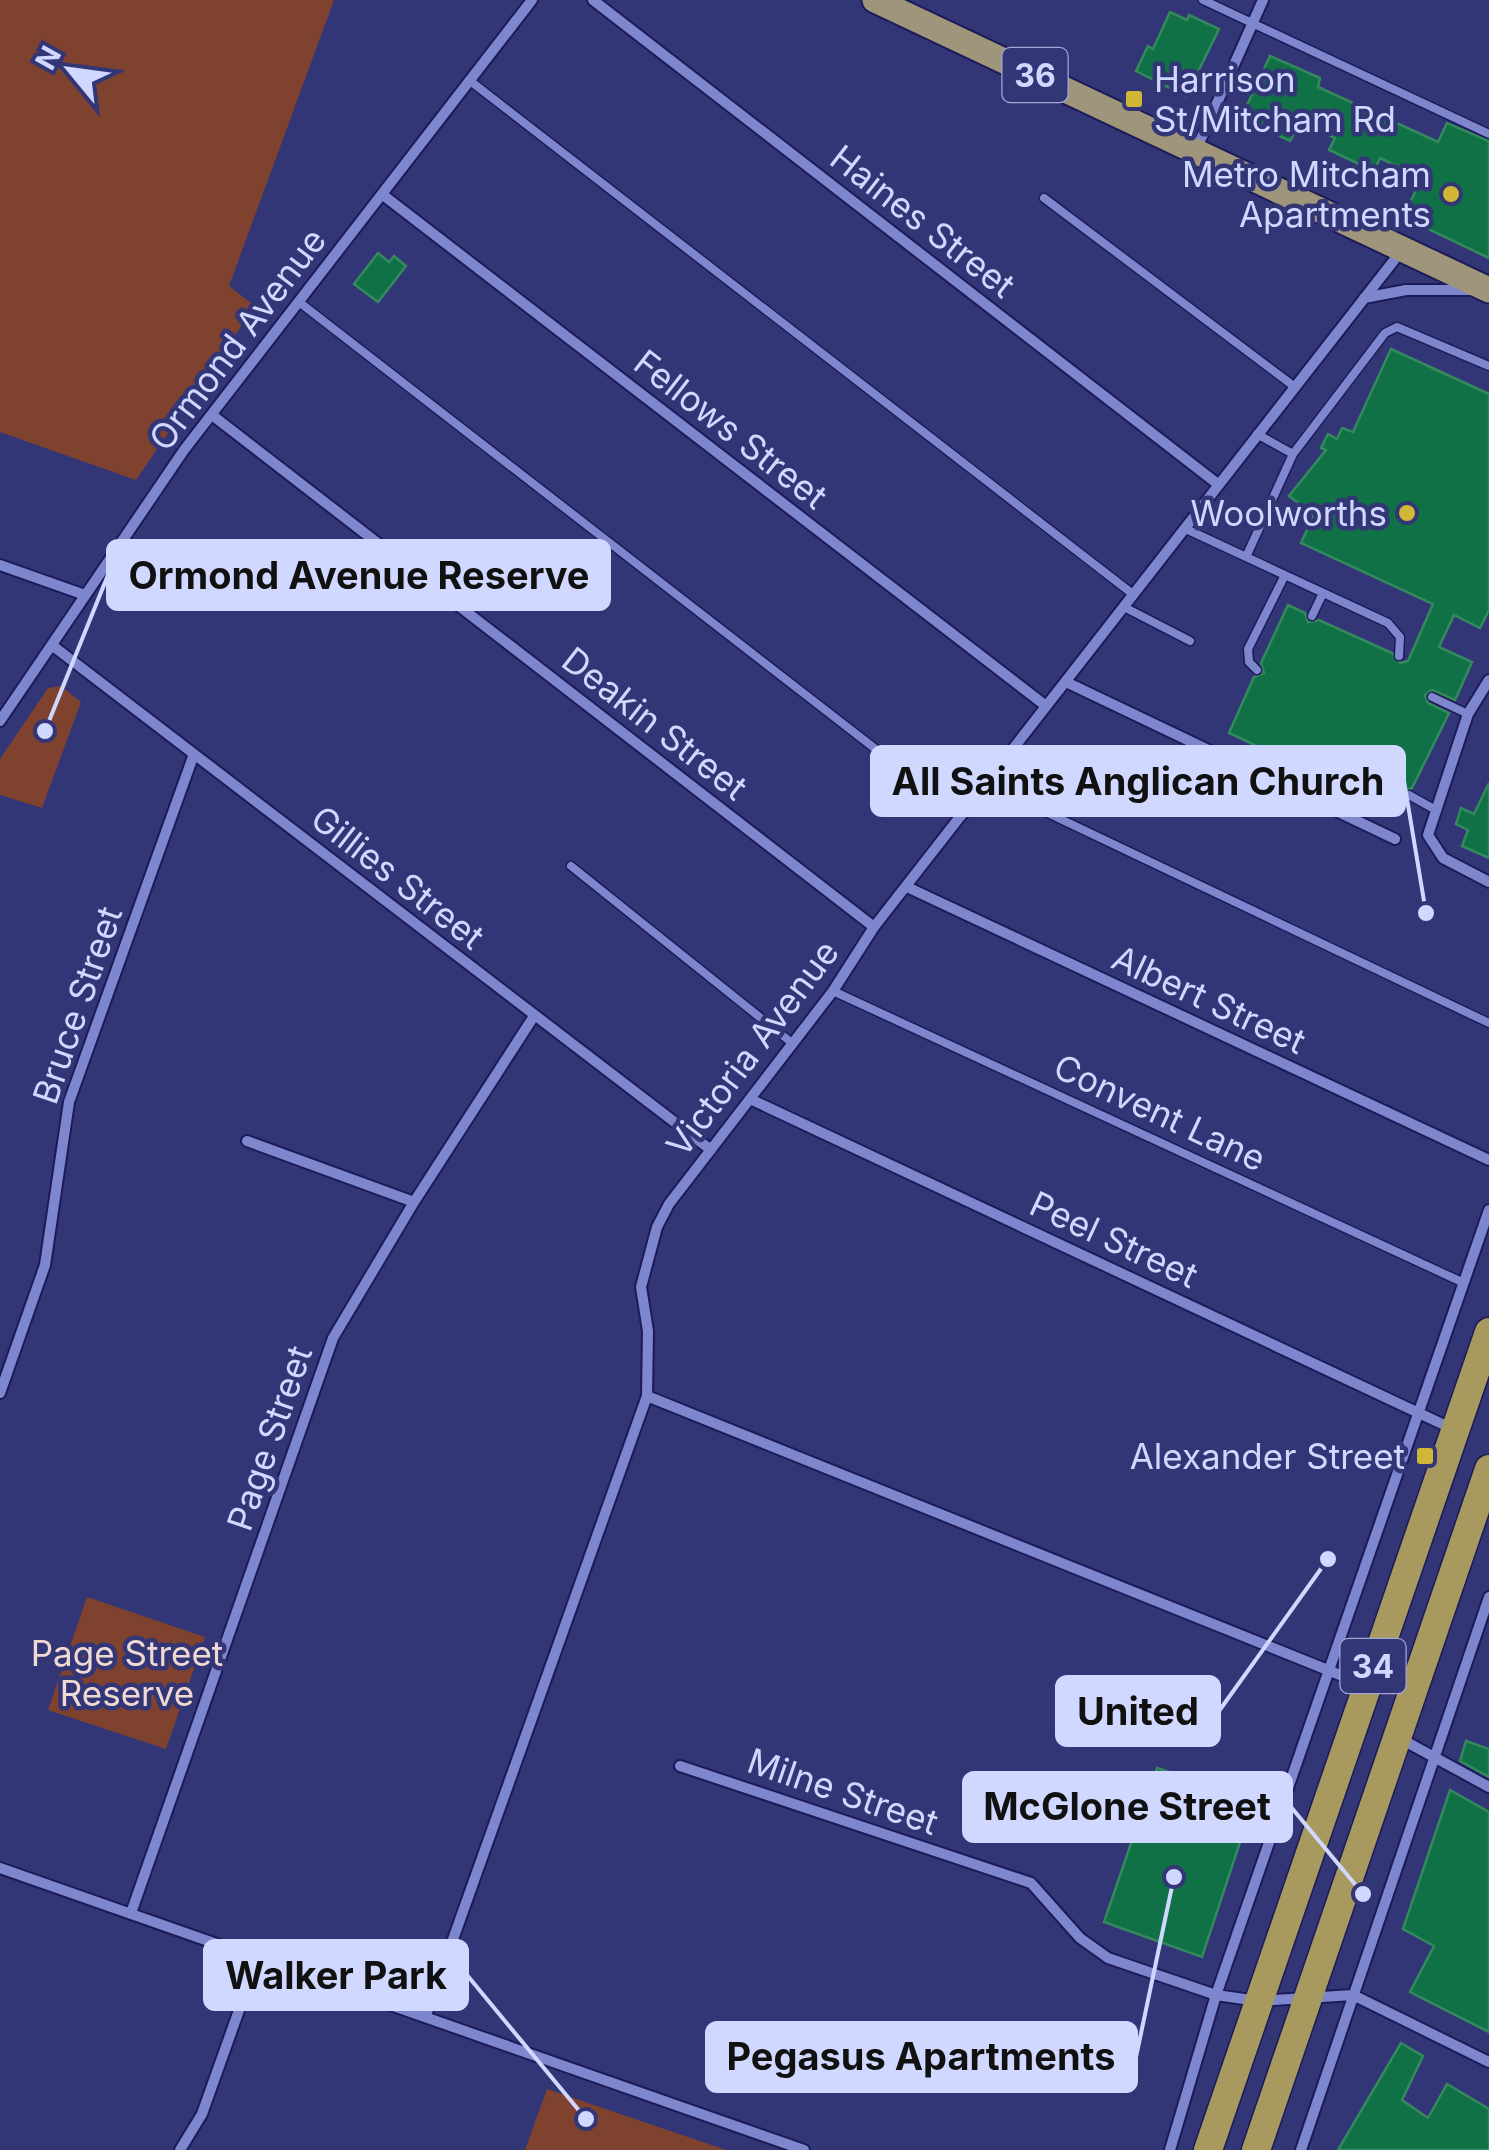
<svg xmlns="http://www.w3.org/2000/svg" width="1489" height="2150" font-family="Inter,sans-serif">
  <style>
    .green { fill: #7e422f }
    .building { fill: #117146; stroke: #34895d; stroke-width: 2.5 }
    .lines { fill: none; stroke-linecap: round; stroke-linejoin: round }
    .service-casing { stroke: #1c1b58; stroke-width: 11 }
    .minor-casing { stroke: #1c1b58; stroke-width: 14 }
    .primary-casing { stroke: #1c1b58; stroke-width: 29 }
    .trunk-casing { stroke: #1c1b58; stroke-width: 31 }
    .service { stroke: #7e87ce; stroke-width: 8 }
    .minor { stroke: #7e87ce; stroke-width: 10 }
    .primary { stroke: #9e957a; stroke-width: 25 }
    .trunk { stroke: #a89a5e; stroke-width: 28 }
    .poi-dot { fill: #d1b736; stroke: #333676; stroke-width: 4 }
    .labels { text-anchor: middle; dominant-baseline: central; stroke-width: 9; stroke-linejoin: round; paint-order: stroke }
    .shield { fill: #333676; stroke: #a2a7d6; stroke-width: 2.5 }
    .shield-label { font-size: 32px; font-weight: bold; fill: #d1d8ff }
    .poi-label { font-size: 35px; fill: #d1d8ff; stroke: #333676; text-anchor: end }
    .street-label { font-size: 35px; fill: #d1d8ff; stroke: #333676 }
    .park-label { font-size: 35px; fill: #f0d9d2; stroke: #333676 }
    .leader { fill: none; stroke: #d1d8ff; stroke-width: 4 }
    .callout-dot { fill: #d1d8ff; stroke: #333676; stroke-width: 4 }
    .callout { fill: #d1d8ff; stroke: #d1d8ff; stroke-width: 4 }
    .callout-label { font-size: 38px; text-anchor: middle; font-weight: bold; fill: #111 }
  </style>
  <rect width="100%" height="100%" fill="#333676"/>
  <path class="green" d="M 0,0 L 334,0 L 229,286 L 255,306 L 136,480 L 0,432 Z
    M 61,686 L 81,702 L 42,808 L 0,795 L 0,759 L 48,688 Z
    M 87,1597 L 205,1637 L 166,1749 L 48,1710 Z
    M 547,2089 L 726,2150 L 525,2150 Z"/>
  <path class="building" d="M 1170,12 L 1187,20 L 1189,15 L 1219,29 L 1186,96 L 1136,71 L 1148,46 L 1153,49 Z
    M 1270,56 L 1320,78 L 1318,87 L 1438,142 L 1447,123 L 1489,141 L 1489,258 L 1403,217 L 1422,178 L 1380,158 L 1374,171 L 1329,150 L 1335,138 L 1301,122 L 1290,141 L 1241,118 Z
    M 378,253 L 389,262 L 394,256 L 406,266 L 378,302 L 354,284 Z
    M 1391,349 L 1489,394 L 1489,610 L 1480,628 L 1454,615 L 1439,647 L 1472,662 L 1455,700 L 1432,690 L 1425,695 L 1428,703 L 1449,713 L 1412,788 L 1402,792 L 1406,802 L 1400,814 L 1229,733 L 1254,677 L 1264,673 L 1261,663 L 1288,605 L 1305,613 L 1308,622 L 1319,620 L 1392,653 L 1400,663 L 1408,661 L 1433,604 L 1301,543 L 1314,515 L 1289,496 L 1326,450 L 1321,448 L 1328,434 L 1337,439 L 1342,428 L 1353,432 Z
    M 1489,783 L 1489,858 L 1462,846 L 1468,830 L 1456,824 L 1461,808 L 1474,814 Z
    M 1466,1741 L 1489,1749 L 1489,1777 L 1460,1761 Z
    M 1157,1768 L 1254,1800 L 1202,1957 L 1104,1922 Z
    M 1450,1790 L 1489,1812 L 1489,2032 L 1410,1992 L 1434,1946 L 1403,1929 Z
    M 1401,2043 L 1423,2056 L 1402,2100 L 1428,2118 L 1447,2084 L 1479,2103 L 1489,2109 L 1489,2150 L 1338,2150 Z"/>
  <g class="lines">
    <defs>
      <path id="service" d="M 1203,0 L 1489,134
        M 469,80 L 1134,595
        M 1044,198 L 1295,387
        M 299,302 L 962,816
        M 1257,434 L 1293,454
        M 1186,529 L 1388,623 L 1400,637 L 1399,656
        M 1246,557 L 1293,454 L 1385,333 L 1397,327 L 1489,366
        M 1124,607 L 1190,641
        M 1312,616 L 1323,593
        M 1257,670 L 1249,662 L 1248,649 L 1285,575
        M 1432,697 L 1468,714
        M 987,784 L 1489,1023
        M 1409,795 L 1434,809
        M 571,866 L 792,1043
        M 833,991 L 1464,1283"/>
      <path id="minor" d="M 593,0 L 1219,485
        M 1196,150 L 1263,0
        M 383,195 L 1046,706
        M 1364,298 L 1406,290 L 1473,290
        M 212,415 L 874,927
        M 0,565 L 85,595
        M 53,646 L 711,1150
        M 1489,680 L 1468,714 L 1428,835 L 1443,858 L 1489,882
        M 1066,682 L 1395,839
        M 0,721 L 184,450 L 532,0
        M 907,887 L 1489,1160
        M 750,1099 L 1455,1430
        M 247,1141 L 414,1202
        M 0,1393 L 45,1265 L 69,1102 L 194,754
        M 647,1396 L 1365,1685
        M 1401,1739 L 1489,1787
        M 680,1766 L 1031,1883 L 1080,1938 L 1108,1958 L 1216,1995 L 1258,2001 L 1353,1995 L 1489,2062
        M 0,1868 L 804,2150
        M 131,1913 L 333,1338 L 414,1202 L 534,1016
        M 426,2015 L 647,1396 L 648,1331 L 641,1287 L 657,1227 L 669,1204 L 833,991 L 874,927 L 1402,250
        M 180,2150 L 202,2114 L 258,1957
        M 1170,2150 L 1216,1995 L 1489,1210
        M 1301,2150 L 1489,1597"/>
      <path id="primary" d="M 875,0 L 1489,290"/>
      <path id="trunk" d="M 1208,2150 L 1489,1332
        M 1256,2150 L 1489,1469"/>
    </defs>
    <use href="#service" class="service-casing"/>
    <use href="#minor" class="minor-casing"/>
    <use href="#primary" class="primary-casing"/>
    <use href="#trunk" class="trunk-casing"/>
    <use href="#service" class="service"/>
    <use href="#minor" class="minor"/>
    <use href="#primary" class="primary"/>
    <use href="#trunk" class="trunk"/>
  </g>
  <g class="poi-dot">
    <rect x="1124" y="89" width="20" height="20" rx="5"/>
    <circle cx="1451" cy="194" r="10"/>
    <circle cx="1407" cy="513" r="10"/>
    <rect x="1415" y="1446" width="20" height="20" rx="5"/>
  </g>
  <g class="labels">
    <g class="shield">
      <rect x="1002.5" y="48" width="65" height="54" rx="8"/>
      <rect x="1340.5" y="1639" width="65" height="54" rx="8"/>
    </g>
    <g class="shield-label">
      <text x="1035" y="75">36</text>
      <text x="1373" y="1666">34</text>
    </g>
    <g class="poi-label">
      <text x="1154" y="79" text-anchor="start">Harrison<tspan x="1154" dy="40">St/Mitcham Rd</tspan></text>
      <text x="1431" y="174">Metro Mitcham<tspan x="1431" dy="40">Apartments</tspan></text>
      <text x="1387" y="513">Woolworths</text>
      <text x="1405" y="1456">Alexander Street</text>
    </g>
    <g class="street-label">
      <text transform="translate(923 221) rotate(38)">Haines Street</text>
      <text transform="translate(237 339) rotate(-53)">Ormond Avenue</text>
      <text transform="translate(731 429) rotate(38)">Fellows Street</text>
      <text transform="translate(655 723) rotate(38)">Deakin Street</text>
      <text transform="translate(398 877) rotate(38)">Gillies Street</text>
      <text transform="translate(1209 999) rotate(25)">Albert Street</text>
      <text transform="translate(77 1005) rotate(-71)">Bruce Street</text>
      <text transform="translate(752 1048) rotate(-53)">Victoria Avenue</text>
      <text transform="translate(1160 1112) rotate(25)">Convent Lane</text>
      <text transform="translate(1114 1239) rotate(25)">Peel Street</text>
      <text transform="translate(269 1438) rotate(-71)">Page Street</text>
      <text transform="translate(843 1791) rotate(19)">Milne Street</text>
    </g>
    <g class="park-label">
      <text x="127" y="1653">Page Street<tspan x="127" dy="40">Reserve</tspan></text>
    </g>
  </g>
  <path class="leader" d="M45 731L108 575M1426 913L1404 781M1328 1559L1219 1711M1363 1894L1291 1807M586 2119L467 1975M1174 1877L1136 2057"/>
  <g class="callout-dot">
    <circle cx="45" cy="731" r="10"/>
    <circle cx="1426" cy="913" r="10"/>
    <circle cx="1328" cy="1559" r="10"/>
    <circle cx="1363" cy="1894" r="10"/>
    <circle cx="586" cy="2119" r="10"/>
    <circle cx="1174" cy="1877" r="10"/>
  </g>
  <g class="callout">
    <rect x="108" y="541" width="501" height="68" rx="10"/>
    <rect x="872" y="747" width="532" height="68" rx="10"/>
    <rect x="1057" y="1677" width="162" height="68" rx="10"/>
    <rect x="964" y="1773" width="327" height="68" rx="10"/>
    <rect x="205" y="1941" width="262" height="68" rx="10"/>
    <rect x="707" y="2023" width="429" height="68" rx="10"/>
  </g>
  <g class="callout-label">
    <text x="359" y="589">Ormond Avenue Reserve</text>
    <text x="1138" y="795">All Saints Anglican Church</text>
    <text x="1138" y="1725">United</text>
    <text x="1127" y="1820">McGlone Street</text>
    <text x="336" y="1989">Walker Park</text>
    <text x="921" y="2070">Pegasus Apartments</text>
  </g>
  <g transform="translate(70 70) rotate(299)" stroke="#333676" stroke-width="8" paint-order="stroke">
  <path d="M0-8L18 38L0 25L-18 38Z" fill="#d1d8ff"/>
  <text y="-15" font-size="28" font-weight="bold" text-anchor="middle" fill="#d1d8ff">N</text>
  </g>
</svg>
